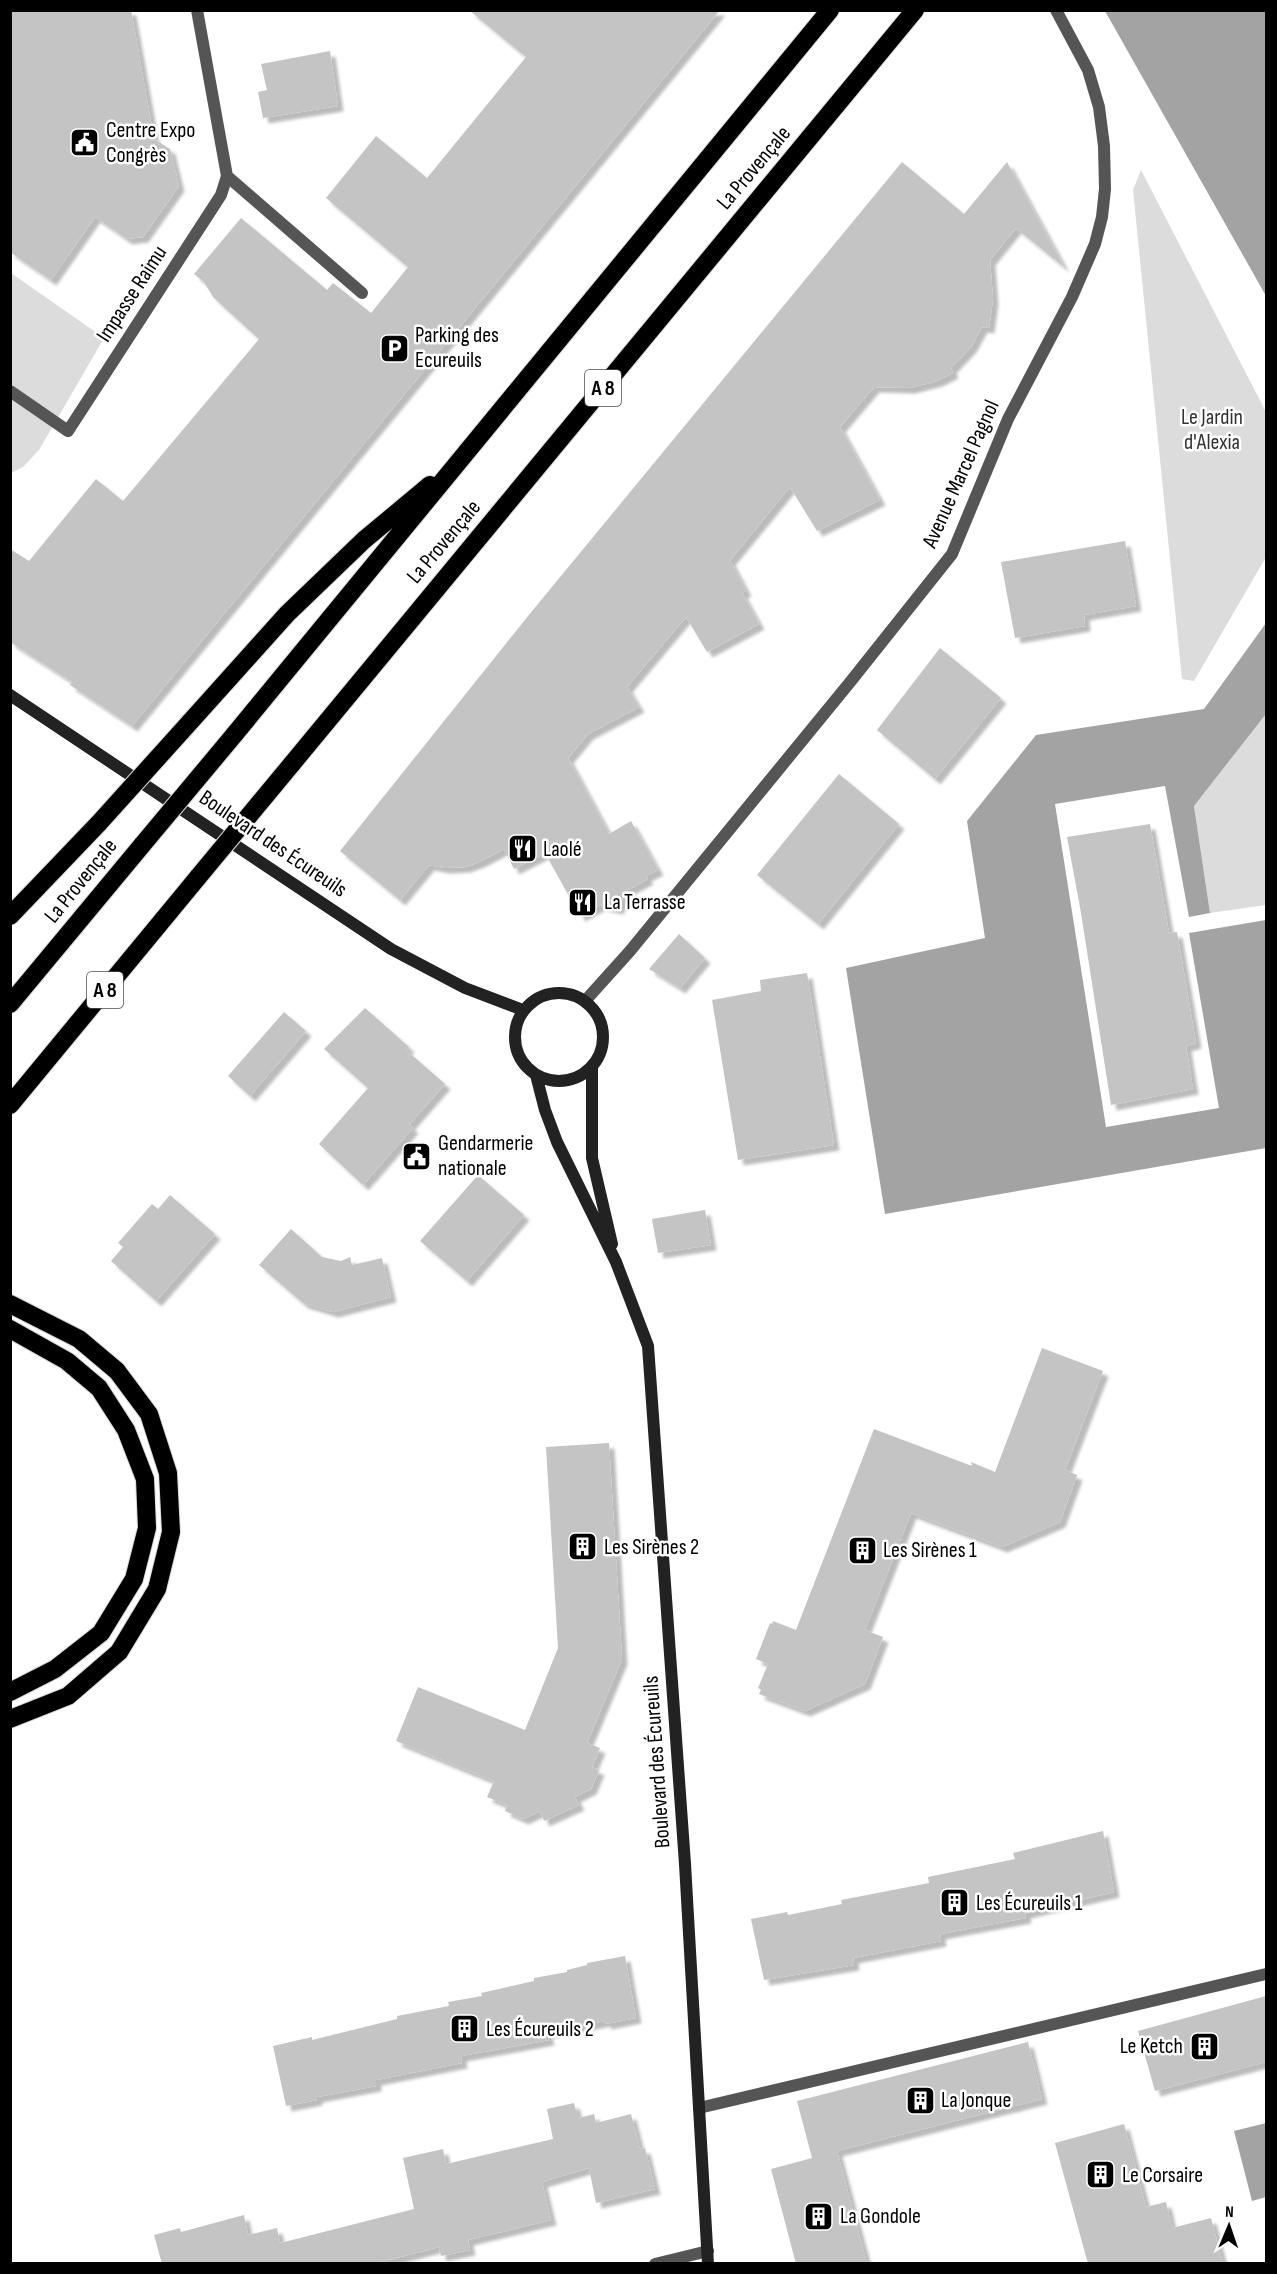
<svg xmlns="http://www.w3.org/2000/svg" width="1277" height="2274" font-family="'Sofia Sans Condensed',sans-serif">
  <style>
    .green { fill: #dcdcdc }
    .water { fill: #a3a3a3 }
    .building { fill: #c4c4c4; filter: url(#shadow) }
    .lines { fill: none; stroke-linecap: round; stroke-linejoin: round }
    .highway-casing { stroke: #dbdbdb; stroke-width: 20 }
    .street { stroke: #555; stroke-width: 12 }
    .secondary { stroke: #222; stroke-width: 12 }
    .highway { stroke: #000; stroke-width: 18 }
    .highway-bridge-casing { stroke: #dbdbdb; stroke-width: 20; stroke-linecap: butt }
    .highway-bridge { stroke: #000; stroke-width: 18 }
    .labels { text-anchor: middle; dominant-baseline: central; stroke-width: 5; stroke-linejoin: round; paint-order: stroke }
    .shield { fill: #fff; stroke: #4c4c4c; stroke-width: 1.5 }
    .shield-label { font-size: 21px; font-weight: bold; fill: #000 }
    .poi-label { font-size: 22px; fill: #000; stroke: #fff; text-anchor: start }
    .street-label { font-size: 22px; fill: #000; stroke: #fff }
    .park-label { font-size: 22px; fill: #333; stroke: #fff }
  </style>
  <defs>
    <filter id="shadow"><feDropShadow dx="5.5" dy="5.5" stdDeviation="1.5" flood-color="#0004"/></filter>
  </defs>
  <rect width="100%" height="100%" fill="#fff"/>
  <path class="green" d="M 1141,170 L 1266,412 L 1266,557 L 1194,681 L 1182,679 L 1133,190 Z
    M 11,273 L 104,338 L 39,450 L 23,467 L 11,473 Z
    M 1266,714 L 1266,905 L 1210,913 L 1194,806 Z"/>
  <path class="water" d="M 1105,11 L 1266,11 L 1266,296 Z
    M 1266,623 L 1266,714 L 1194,806 L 1210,913 L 1189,917 L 1165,786 L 1055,804 L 1106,1127 L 1219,1108 L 1189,933 L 1266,920 L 1266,1148 L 885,1214 L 846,968 L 985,938 L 967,821 L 1036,735 L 1204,709 Z
    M 1266,2123 L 1266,2197 L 1252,2201 L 1234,2131 Z"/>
  <path class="building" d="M 10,10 L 131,10 L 154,139 L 170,149 L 179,186 L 143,237 L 127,239 L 95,217 L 51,280 L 10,252 Z
    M 469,10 L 720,10 L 132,726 L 70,685 L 72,682 L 10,642 L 10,549 L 29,561 L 96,479 L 123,501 L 259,339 L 213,297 L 204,282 L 194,274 L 241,218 L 327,290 L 333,283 L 371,313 L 408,267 L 326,198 L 376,136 L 427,178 L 526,57 Z
    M 330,51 L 338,106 L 263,118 L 258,92 L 267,90 L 261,64 Z
    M 902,162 L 964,214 L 1007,162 L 1064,267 L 1016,228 L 990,260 L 993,299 L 989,328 L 982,327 L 971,347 L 951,368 L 953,373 L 937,381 L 910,388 L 874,387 L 840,427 L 880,500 L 817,531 L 790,487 L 730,560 L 746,591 L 742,593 L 759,624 L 707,652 L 686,617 L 627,687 L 639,707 L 588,734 L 568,758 L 609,834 L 631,821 L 658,870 L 646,876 L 648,879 L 626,891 L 618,909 L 600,905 L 580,916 L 545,853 L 514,869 L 504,849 L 479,862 L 465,867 L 444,868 L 429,865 L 400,900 L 340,851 L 528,616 Z
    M 1125,541 L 1136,606 L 1084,615 L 1085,626 L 1015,638 L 1001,562 Z
    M 940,648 L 1001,698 L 935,779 L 877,730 Z
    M 839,774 L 899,824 L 818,924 L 757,875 Z
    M 1150,824 L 1169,933 L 1177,932 L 1196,1043 L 1186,1046 L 1193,1089 L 1111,1105 L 1081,913 L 1067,837 Z
    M 679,934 L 705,958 L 680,988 L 649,969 Z
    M 807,973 L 834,1145 L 738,1160 L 712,1000 L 761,991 L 760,980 Z
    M 365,1008 L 409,1047 L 406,1050 L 445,1084 L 409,1125 L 413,1128 L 363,1185 L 319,1144 L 368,1088 L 324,1049 Z
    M 284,1012 L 306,1031 L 250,1096 L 228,1076 Z
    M 478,1175 L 524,1215 L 467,1281 L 420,1241 Z
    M 170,1195 L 215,1234 L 156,1301 L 111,1261 L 123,1247 L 118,1243 L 152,1204 L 158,1209 Z
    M 705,1210 L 711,1245 L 658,1253 L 652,1219 Z
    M 291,1229 L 322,1257 L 341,1261 L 350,1257 L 352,1265 L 382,1258 L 391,1297 L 333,1312 L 303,1303 L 259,1265 Z
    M 1042,1348 L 1103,1371 L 1065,1470 L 1077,1475 L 1060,1522 L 1002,1547 L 911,1513 L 865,1630 L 883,1637 L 865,1684 L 805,1711 L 759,1694 L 761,1690 L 758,1688 L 768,1664 L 756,1659 L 770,1623 L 772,1624 L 773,1621 L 796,1630 L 874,1429 L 972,1466 L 971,1462 L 995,1472 Z
    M 609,1443 L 622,1659 L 587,1743 L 600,1748 L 592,1767 L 599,1770 L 591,1789 L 575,1797 L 579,1805 L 544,1821 L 540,1811 L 523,1819 L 505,1811 L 507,1805 L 487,1797 L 494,1781 L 396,1741 L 418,1687 L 525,1730 L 558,1648 L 546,1447 Z
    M 1103,1831 L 1114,1892 L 1025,1913 L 1026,1918 L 940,1934 L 941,1941 L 853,1958 L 854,1965 L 764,1980 L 751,1919 L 787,1912 L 788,1915 L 842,1904 L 841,1900 L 929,1883 L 928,1877 L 1015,1859 L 1013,1853 Z
    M 625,1956 L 636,2018 L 606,2024 L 605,2021 L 547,2033 L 549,2040 L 461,2056 L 462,2063 L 376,2080 L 376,2086 L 317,2097 L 317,2100 L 286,2106 L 273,2046 L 312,2037 L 312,2040 L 397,2019 L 397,2016 L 449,2006 L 448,2002 L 482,1996 L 481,1993 L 534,1981 L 534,1978 L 567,1972 L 567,1970 L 587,1965 L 587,1963 Z
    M 1266,1996 L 1266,2062 L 1155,2091 L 1138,2031 Z
    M 1028,2042 L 1042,2099 L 837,2151 L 867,2264 L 796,2264 L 771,2169 L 812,2158 L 797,2101 Z
    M 574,2103 L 578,2118 L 594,2114 L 596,2123 L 631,2114 L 640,2149 L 645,2148 L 655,2189 L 596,2203 L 589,2168 L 542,2182 L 551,2220 L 468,2240 L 470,2250 L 441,2256 L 439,2247 L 373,2264 L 162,2264 L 154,2235 L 180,2228 L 181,2232 L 244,2215 L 248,2235 L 277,2228 L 280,2243 L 414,2209 L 403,2158 L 443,2149 L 446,2164 L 553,2139 L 547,2109 Z
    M 1124,2124 L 1146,2207 L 1166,2202 L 1172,2228 L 1211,2218 L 1223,2264 L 1088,2264 L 1055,2143 Z"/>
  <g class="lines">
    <defs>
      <path id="highway" d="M 190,722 L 287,614 L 364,540 L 430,485
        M 234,735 L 830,10
        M 291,765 L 915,10
        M 10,916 L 99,823
        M 10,1004 L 143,844
        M 10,1105 L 199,876
        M 10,1304 L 79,1339 L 117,1371 L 149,1414 L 168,1473 L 171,1532 L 157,1589 L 119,1652 L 68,1696 L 10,1719
        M 10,1329 L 67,1361 L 99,1388 L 126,1430 L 145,1479 L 147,1528 L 134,1579 L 101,1633 L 55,1669 L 10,1692"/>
    </defs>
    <use href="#highway" class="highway-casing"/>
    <path class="street" d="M 227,176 L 362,293
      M 10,391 L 68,431 L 221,195 L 227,176 L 197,10
      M 585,1001 L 630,951 L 851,681 L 952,554 L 1008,419 L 1072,297 L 1095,244 L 1102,217 L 1105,189 L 1104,146 L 1099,107 L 1088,70 L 1056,10
      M 699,2108 L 1266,1974
      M 655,2264 L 708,2251"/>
    <path class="secondary" d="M 10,695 L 391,949 L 465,988 L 523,1010
      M515 1037a44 44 0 1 1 88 0a44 44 0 1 1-88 0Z
      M 592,1066 L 592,1158 L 612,1244
      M 536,1075 L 545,1110 L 557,1142 L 616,1262 L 648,1346 L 685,1864 L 708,2264"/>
    <use href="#highway" class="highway"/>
    <defs>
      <path id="highway-bridge" d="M 99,823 L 190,722
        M 143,844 L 234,735
        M 199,876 L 291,765"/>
    </defs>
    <use href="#highway-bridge" class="highway-bridge-casing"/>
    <use href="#highway-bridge" class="highway-bridge"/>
  </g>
  <defs>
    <symbol id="civic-square" viewBox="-11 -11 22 22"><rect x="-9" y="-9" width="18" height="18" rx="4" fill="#000" stroke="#fff"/><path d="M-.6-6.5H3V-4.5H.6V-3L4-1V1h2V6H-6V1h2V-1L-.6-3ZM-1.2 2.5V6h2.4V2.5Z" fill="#fff"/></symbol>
    <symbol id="parking-square" viewBox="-11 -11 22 22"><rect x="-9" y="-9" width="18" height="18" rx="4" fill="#000" stroke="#fff"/><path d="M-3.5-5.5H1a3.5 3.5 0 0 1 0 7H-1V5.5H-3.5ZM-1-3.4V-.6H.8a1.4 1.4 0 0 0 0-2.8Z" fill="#fff"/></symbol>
    <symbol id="restaurant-square" viewBox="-11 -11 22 22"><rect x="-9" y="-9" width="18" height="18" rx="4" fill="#000" stroke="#fff"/><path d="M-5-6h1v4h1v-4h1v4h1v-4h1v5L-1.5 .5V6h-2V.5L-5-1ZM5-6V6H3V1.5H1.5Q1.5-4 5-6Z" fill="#fff"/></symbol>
    <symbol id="building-square" viewBox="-11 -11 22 22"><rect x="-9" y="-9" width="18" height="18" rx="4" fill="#000" stroke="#fff"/><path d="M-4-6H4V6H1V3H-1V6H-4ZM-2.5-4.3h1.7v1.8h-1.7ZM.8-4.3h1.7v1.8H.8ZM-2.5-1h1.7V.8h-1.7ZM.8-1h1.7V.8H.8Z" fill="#fff"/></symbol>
  </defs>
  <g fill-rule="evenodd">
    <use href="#civic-square" x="68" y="126" width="33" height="33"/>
    <use href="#parking-square" x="378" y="332" width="33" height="33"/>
    <use href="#restaurant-square" x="506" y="832" width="33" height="33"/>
    <use href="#restaurant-square" x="566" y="886" width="33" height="33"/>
    <use href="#civic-square" x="400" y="1140" width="33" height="33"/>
    <use href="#building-square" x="566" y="1530" width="33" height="33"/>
    <use href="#building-square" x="846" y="1534" width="33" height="33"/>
    <use href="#building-square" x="938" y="1886" width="33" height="33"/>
    <use href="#building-square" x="448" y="2012" width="33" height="33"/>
    <use href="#building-square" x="1188" y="2030" width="33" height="33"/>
    <use href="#building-square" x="904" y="2084" width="33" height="33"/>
    <use href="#building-square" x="1084" y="2158" width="33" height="33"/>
    <use href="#building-square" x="802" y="2200" width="33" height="33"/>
  </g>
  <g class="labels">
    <g class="shield">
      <rect x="585" y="370" width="36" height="36" rx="4.5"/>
      <rect x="87" y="972" width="36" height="36" rx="4.5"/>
    </g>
    <g class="shield-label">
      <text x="603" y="388">A 8</text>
      <text x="105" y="990">A 8</text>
    </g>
    <g class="poi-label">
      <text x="106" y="130">Centre Expo<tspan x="106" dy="25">Congrès</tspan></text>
      <text x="415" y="335">Parking des<tspan x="415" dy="25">Ecureuils</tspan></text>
      <text x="543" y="849">Laolé</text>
      <text x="604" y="902">La Terrasse</text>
      <text x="438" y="1143">Gendarmerie<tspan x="438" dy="25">nationale</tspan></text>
      <text x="604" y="1547">Les Sirènes 2</text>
      <text x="883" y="1550">Les Sirènes 1</text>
      <text x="976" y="1903">Les Écureuils 1</text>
      <text x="486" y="2029">Les Écureuils 2</text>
      <text x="1183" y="2046" text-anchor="end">Le Ketch</text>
      <text x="941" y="2100">La Jonque</text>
      <text x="1122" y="2175">Le Corsaire</text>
      <text x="840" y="2216">La Gondole</text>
    </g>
    <g class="street-label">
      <text transform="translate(754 168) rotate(-50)">La Provençale</text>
      <text transform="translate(132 294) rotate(-57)">Impasse Raimu</text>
      <text transform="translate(961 474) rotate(-66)">Avenue Marcel Pagnol</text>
      <text transform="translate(444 542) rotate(-50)">La Provençale</text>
      <text transform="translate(273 844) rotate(34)">Boulevard des Écureuils</text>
      <text transform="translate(81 881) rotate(-51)">La Provençale</text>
      <text transform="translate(657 1762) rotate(-94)">Boulevard des Écureuils</text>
    </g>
    <g class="park-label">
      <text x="1212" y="417">Le Jardin<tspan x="1212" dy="25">d'Alexia</tspan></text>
    </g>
  </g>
  <rect width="1277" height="2274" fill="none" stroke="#000000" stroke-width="24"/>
  <g transform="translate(1229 2226) rotate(2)" stroke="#ffffff" stroke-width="4.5" paint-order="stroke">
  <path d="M0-4.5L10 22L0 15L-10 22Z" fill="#000000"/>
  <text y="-9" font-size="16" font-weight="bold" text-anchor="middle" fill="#000000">N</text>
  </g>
</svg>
